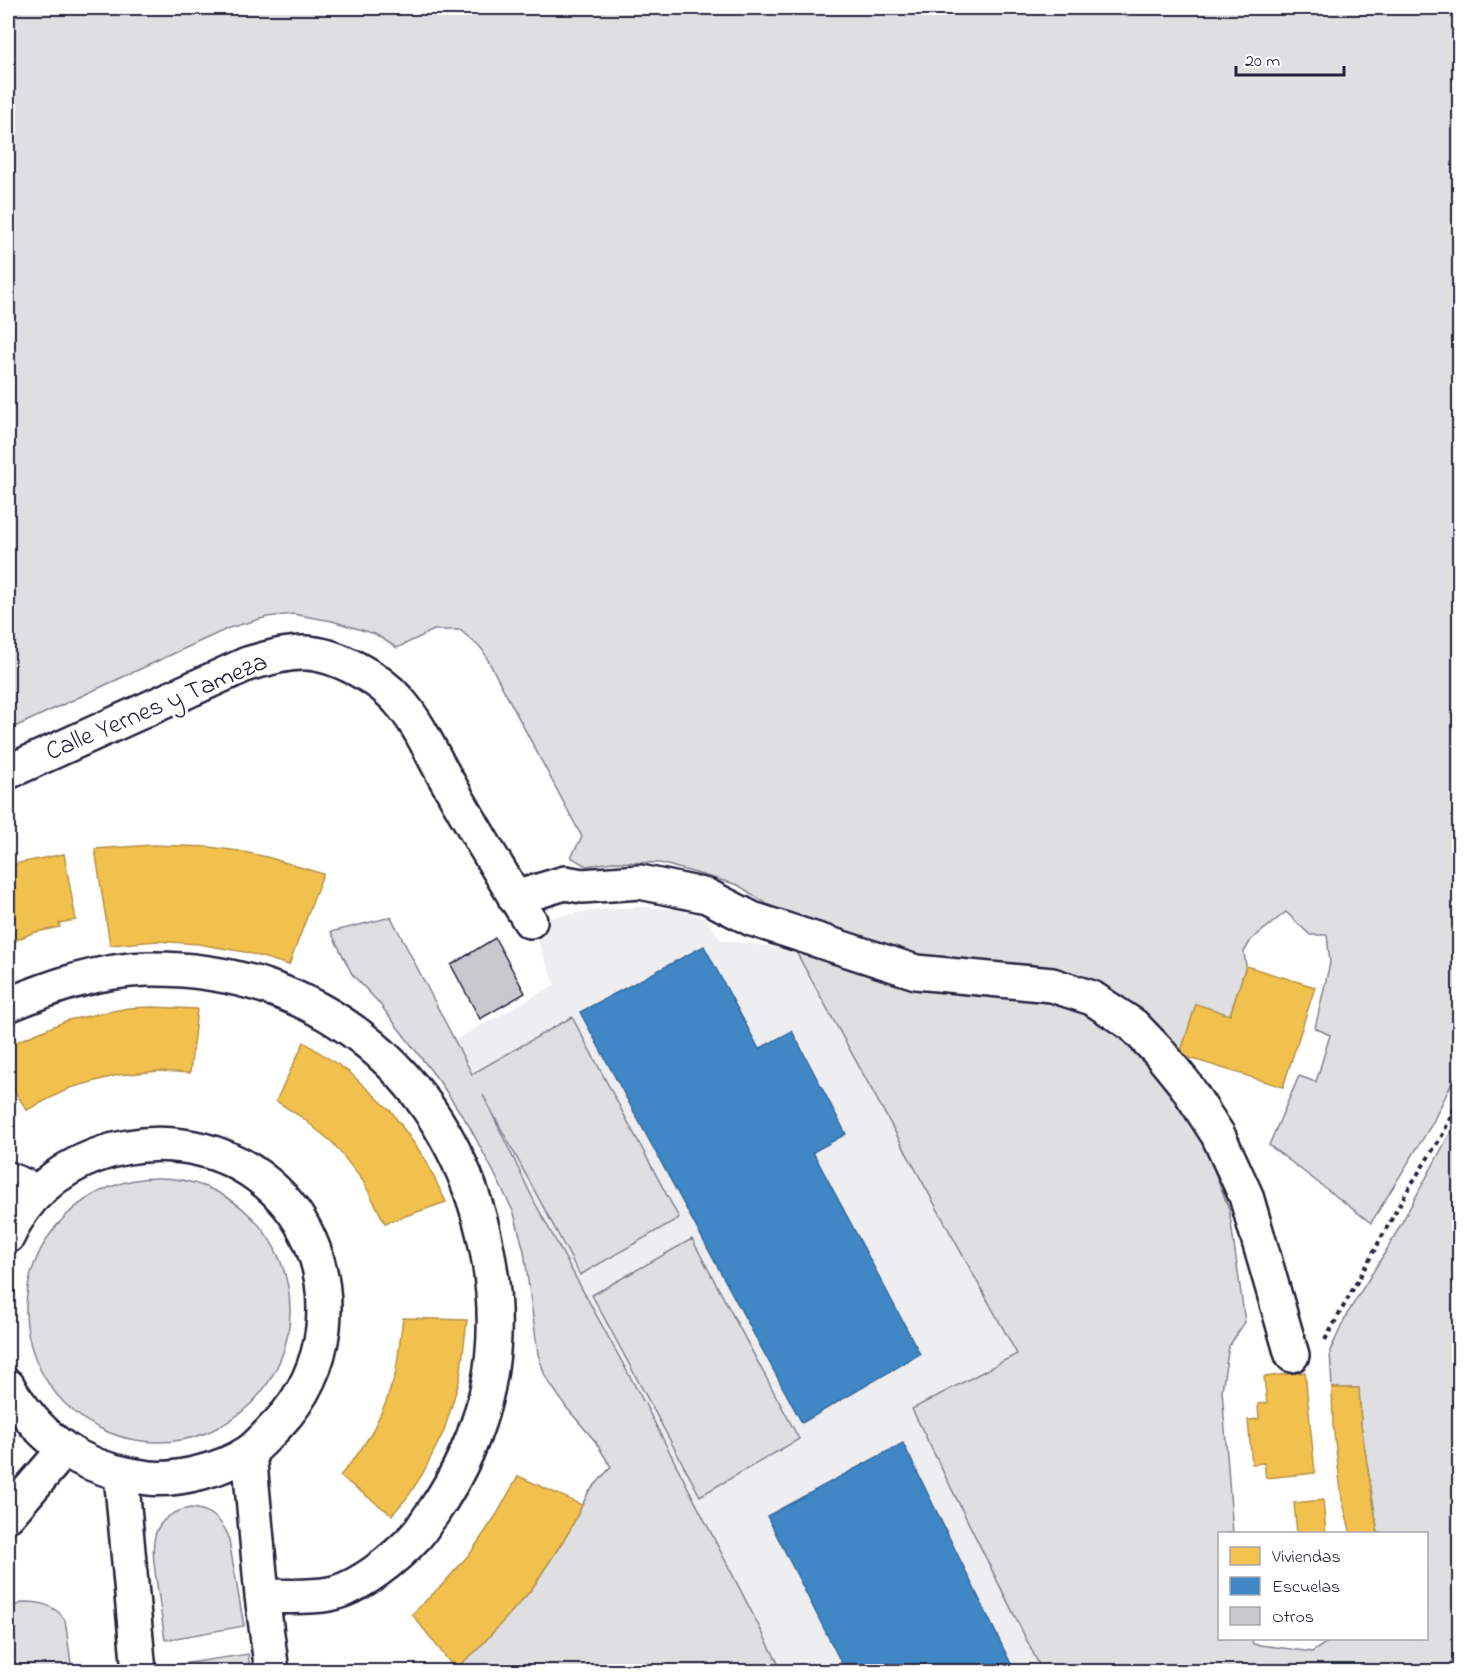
<svg xmlns="http://www.w3.org/2000/svg" width="1467" height="1679" font-family="'Indie Flower',sans-serif">
  <style>
    .built { fill: #eeeef1 }
    .green { fill: #dfdfe2; stroke: #80808e; stroke-width: 1.5 }
    .homes { fill: #f2c14e; stroke: #b49148; stroke-width: 1.5 }
    .schools { fill: #3f88c5; stroke: #36699c; stroke-width: 1.5 }
    .building { fill: #c8c8cf; stroke: #22223b; stroke-width: 1.5 }
    .lines { fill: none; stroke-linecap: round; stroke-linejoin: round }
    .minor-casing { stroke: #22223b; stroke-width: 38 }
    .path { stroke: #22223b; stroke-width: 4; stroke-dasharray: 4.5 4.5; stroke-linecap: butt }
    .minor { stroke: #fff; stroke-width: 33 }
    .labels { text-anchor: middle; dominant-baseline: central; stroke-width: 6; stroke-linejoin: round; paint-order: stroke }
    .street-label { font-size: 26px; fill: #22223b; stroke: #fff }
  </style>
  <rect width="100%" height="100%" fill="#fff"/>
  <filter id="ink" filterUnits="userSpaceOnUse"><feTurbulence type="fractalNoise" baseFrequency=".0167" numOctaves="2"/><feDisplacementMap in="SourceGraphic" scale="12" xChannelSelector="R" yChannelSelector="G"/><feConvolveMatrix kernelMatrix="1 2 1 2 8 2 1 2 1" color-interpolation-filters="sRGB"/></filter>
  <g filter="url(#ink)">
    <path class="built" d="M 643,907 L 678,909 L 706,918 L 721,940 L 795,950 L 1018,1354 L 912,1409 L 1042,1671 L 782,1671 L 646,1406 L 535,1203 L 455,1040 L 555,985 L 530,921 L 603,909 Z"/>
    <path class="green" d="M 8,8 L 1459,8 L 1459,1068 L 1432,1124 L 1371,1223 L 1269,1145 L 1299,1076 L 1316,1082 L 1330,1035 L 1315,1028 L 1330,963 L 1327,935 L 1310,935 L 1286,912 L 1251,940 L 1244,952 L 1246,966 L 1230,1015 L 1196,1005 L 1180,1055 L 1157,1030 L 1102,983 L 1052,967 L 944,962 L 900,955 L 797,920 L 770,906 L 738,885 L 660,863 L 613,862 L 586,866 L 571,857 L 582,837 L 482,649 L 460,630 L 434,630 L 397,648 L 375,634 L 332,621 L 293,614 L 267,617 L 229,628 L 8,730 Z
      M 391,917 L 472,1074 L 572,1017 L 679,1218 L 580,1275 L 483,1095 L 535,1203 L 646,1406 L 782,1671 L 456,1671 L 455,1669 L 477,1650 L 531,1590 L 570,1530 L 588,1493 L 611,1467 L 595,1441 L 566,1407 L 545,1376 L 538,1354 L 524,1251 L 514,1213 L 493,1171 L 468,1124 L 439,1081 L 379,1003 L 352,974 L 331,932 Z
      M 795,950 L 905,987 L 1046,1000 L 1083,1011 L 1118,1035 L 1142,1059 L 1171,1096 L 1205,1146 L 1229,1209 L 1245,1322 L 1229,1346 L 1222,1390 L 1233,1533 L 1220,1534 L 1220,1638 L 1252,1639 L 1253,1644 L 1312,1652 L 1332,1639 L 1426,1638 L 1426,1534 L 1378,1533 L 1361,1425 L 1359,1388 L 1332,1388 L 1330,1351 L 1347,1314 L 1389,1246 L 1459,1117 L 1459,1671 L 1042,1671 L 912,1409 L 1017,1354 Z
      M26 1310a132 132 0 1 1 264 0a132 132 0 1 1-264 0Z
      M 692,1239 L 799,1439 L 700,1496 L 592,1295 Z
      M 190,1508 C 209,1509 220,1518 228,1535 L 244,1626 L 165,1640 C 162,1622 160,1603 157,1585 C 152,1550 145,1517 190,1508 Z
      M 24,1602 C 41,1602 55,1605 65,1620 L 72,1671 L 8,1671 L 8,1609 Z
      M 248,1654 L 250,1671 L 169,1671 L 168,1666 Z"/>
    <path class="homes" d="M 153,845 L 209,847 L 239,851 L 267,857 L 323,874 L 289,965 L 245,952 L 198,944 L 157,941 L 110,945 L 95,849 Z
      M 64,854 L 76,920 L 59,923 L 60,927 L 32,933 L 8,944 L 9,865 Z
      M 1246,966 L 1315,987 L 1283,1087 L 1180,1055 L 1196,1004 L 1230,1015 Z
      M 152,1007 L 197,1009 L 190,1073 L 159,1071 L 118,1075 L 70,1088 L 27,1110 L 8,1082 L 8,1047 L 12,1044 L 68,1020 L 128,1008 Z
      M 304,1042 L 349,1072 L 391,1111 L 425,1159 L 446,1202 L 385,1223 L 363,1181 L 333,1143 L 300,1116 L 276,1101 Z
      M 403,1318 L 467,1320 L 460,1378 L 444,1431 L 423,1473 L 409,1495 L 392,1515 L 340,1476 L 357,1455 L 371,1434 L 386,1402 L 396,1372 Z
      M 1305,1372 L 1315,1473 L 1266,1478 L 1264,1463 L 1252,1464 L 1248,1420 L 1259,1419 L 1258,1404 L 1267,1403 L 1264,1377 Z
      M 1332,1388 L 1359,1388 L 1361,1425 L 1378,1534 L 1351,1534 L 1342,1499 L 1333,1425 Z
      M 518,1476 L 582,1505 L 570,1530 L 531,1590 L 477,1650 L 455,1669 L 412,1614 L 443,1584 L 472,1551 L 497,1514 Z
      M 1323,1500 L 1326,1534 L 1297,1534 L 1294,1503 Z"/>
    <path class="schools" d="M 704,946 L 759,1049 L 792,1031 L 846,1134 L 813,1152 L 920,1354 L 802,1423 L 580,1012 Z
      M 903,1443 L 1013,1668 L 1007,1672 L 846,1672 L 767,1516 Z"/>
    <path class="building" d="M 495,938 L 525,993 L 480,1019 L 451,965 Z"/>
    <g class="lines">
      <defs>
        <path id="minor" d="M 8,772 L 247,664 C 266,659 287,652 306,653 C 336,654 379,678 398,700 C 419,723 431,753 446,779 C 473,827 501,874 530,921
          M 515,898 L 565,883 L 582,886 L 640,882 L 707,896 L 752,919 L 916,972 L 1052,985 L 1092,998 L 1133,1025 L 1158,1051 L 1185,1084 L 1218,1135 L 1246,1196 L 1292,1355
          M 8,1005 C 51,987 99,970 147,969 C 322,966 454,1080 487,1250 C 506,1347 488,1433 432,1514 C 426,1521 422,1530 416,1536 C 396,1558 358,1589 329,1594 C 308,1598 283,1596 262,1596
          M 8,1179 L 37,1191
          M 8,1236 C 24,1198 57,1170 95,1156 C 215,1112 336,1198 323,1328 C 319,1364 303,1398 278,1424 C 269,1433 259,1445 249,1452 C 224,1469 178,1481 149,1478 C 98,1472 57,1453 25,1411 C 19,1403 12,1395 8,1386
          M 249,1452 L 262,1596 L 272,1672
          M 121,1474 L 139,1672
          M 8,1515 L 64,1450"/>
      </defs>
      <use href="#minor" class="minor-casing"/>
      <path class="path" d="M 1325,1340 L 1407,1191 L 1443,1134 L 1460,1096"/>
      <use href="#minor" class="minor"/>
    </g>
  </g>
  <g class="labels">
    <g class="street-label">
      <text transform="translate(157 708) rotate(-23)">Calle Yernes y Tameza</text>
    </g>
  </g>
  <rect width="1467" height="1679" fill="none" stroke="#fff" stroke-width="30"/>
  <rect x="15" y="15" width="1437" height="1649" fill="none" stroke="#22223b" stroke-width="2" filter="url(#ink)"/>
  <rect x="1218" y="1532" width="210" height="108" fill="#ffffff" stroke="#a7a7b1" stroke-width="1.5"/>
  <rect x="1230" y="1547" width="30" height="18" fill="#f2c14e" stroke="#a7a7b1" stroke-width="1.5"/>
  <text x="1272" y="1562" font-size="18" fill="#22223b">Viviendas</text>
  <rect x="1230" y="1577" width="30" height="18" fill="#3f88c5" stroke="#a7a7b1" stroke-width="1.5"/>
  <text x="1272" y="1592" font-size="18" fill="#22223b">Escuelas</text>
  <rect x="1230" y="1607" width="30" height="18" fill="#c8c8cf" stroke="#a7a7b1" stroke-width="1.5"/>
  <text x="1272" y="1622" font-size="18" fill="#22223b">Otros</text>
  <path d="M1236 66v9h108v-9" fill="none" stroke="#22223b" stroke-width="3"/>
  <text x="1245" y="66" font-size="18" fill="#22223b" stroke="#ffffff" stroke-width="4.5" paint-order="stroke">20 m</text>
</svg>
